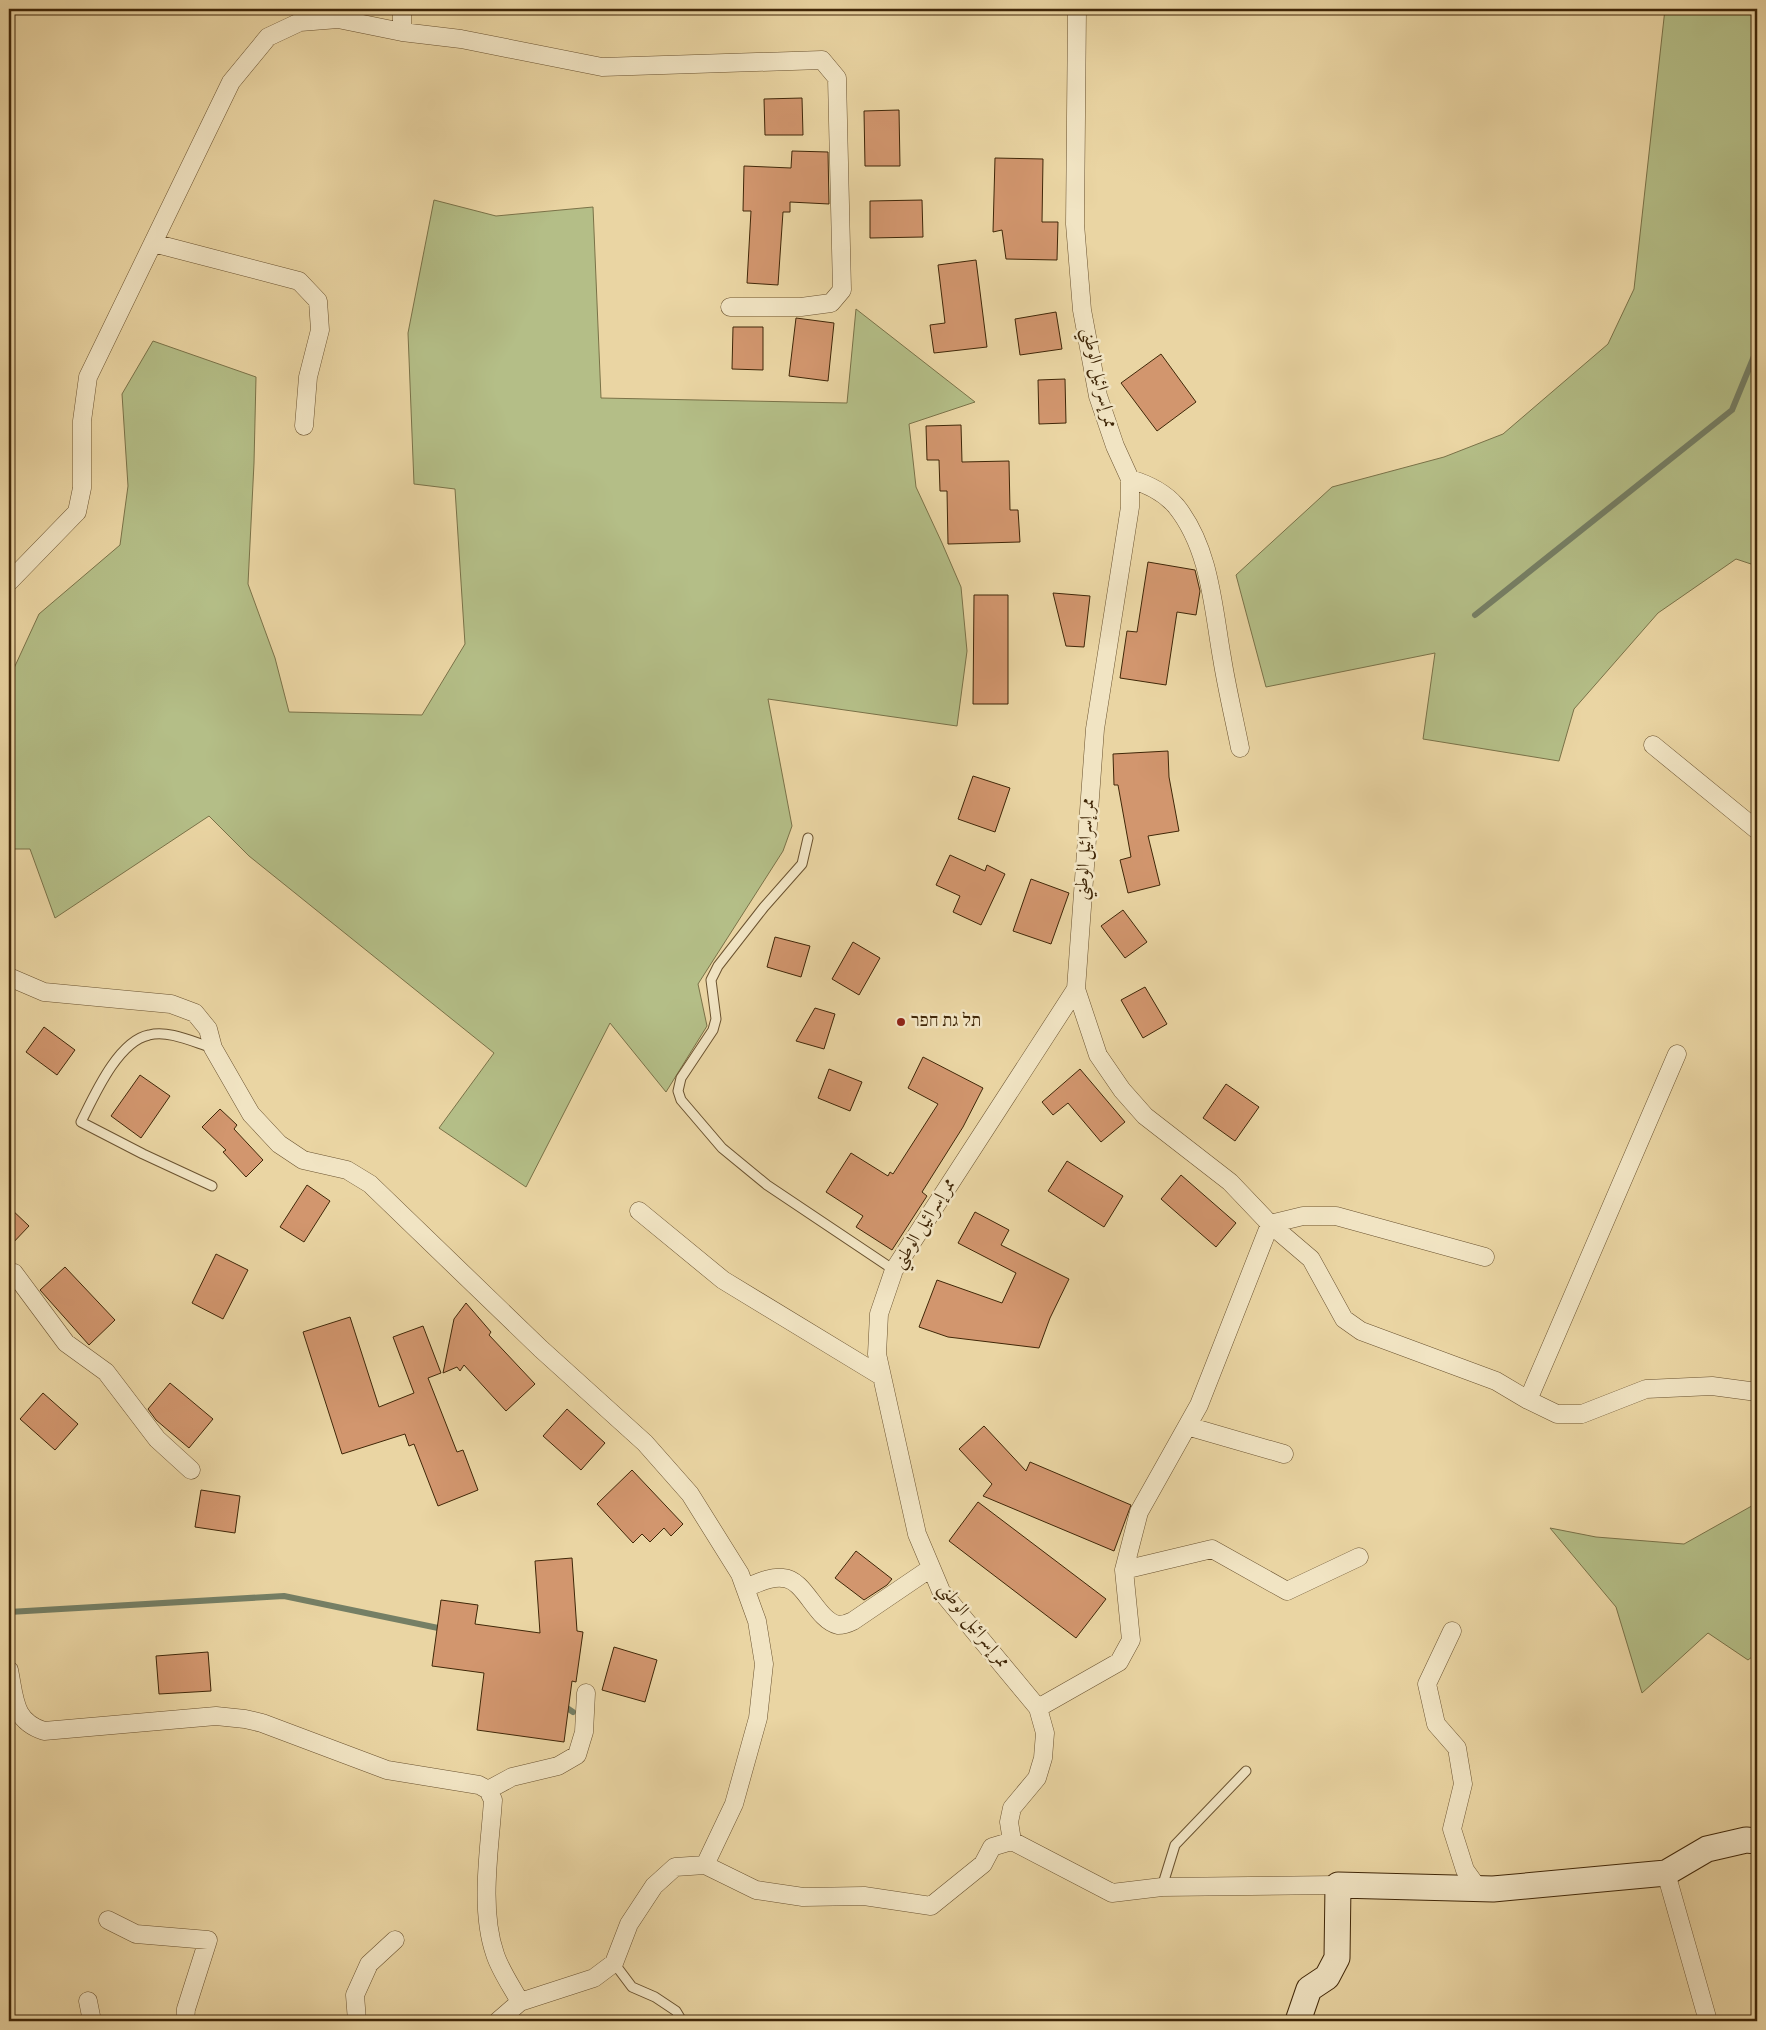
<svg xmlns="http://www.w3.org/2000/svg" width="1766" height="2030" font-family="'Sorts Mill Goudy',Amiri,'Frank Ruhl Libre',serif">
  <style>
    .green { fill: #b4be87; stroke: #7a7248 }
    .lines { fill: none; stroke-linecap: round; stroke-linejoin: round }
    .stream { stroke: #757f65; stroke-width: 6 }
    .building { fill: #d2966e; stroke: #402708 }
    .lane-casing { stroke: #6a522f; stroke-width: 11 }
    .street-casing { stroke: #6a522f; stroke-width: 19 }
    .secondary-casing { stroke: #402708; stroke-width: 27 }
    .lane { stroke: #f1e4c3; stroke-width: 9 }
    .street { stroke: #f1e4c3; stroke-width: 18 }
    .secondary { stroke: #f1e4c3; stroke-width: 25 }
    .poi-dot { fill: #8f2418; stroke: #f1e4c3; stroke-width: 2 }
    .labels { text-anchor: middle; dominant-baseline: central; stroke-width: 5; stroke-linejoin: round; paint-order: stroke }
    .street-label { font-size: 18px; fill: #402708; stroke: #f1e4c3 }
    .poi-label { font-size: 18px; fill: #402708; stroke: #f1e4c3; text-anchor: start }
  </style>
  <rect width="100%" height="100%" fill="#ead5a3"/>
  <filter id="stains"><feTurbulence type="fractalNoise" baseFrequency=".004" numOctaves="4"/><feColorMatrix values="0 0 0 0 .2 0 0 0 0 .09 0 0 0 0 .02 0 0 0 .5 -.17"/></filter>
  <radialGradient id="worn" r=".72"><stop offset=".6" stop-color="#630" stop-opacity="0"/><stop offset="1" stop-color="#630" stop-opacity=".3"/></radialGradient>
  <path class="green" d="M 1665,9 L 1757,9 L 1757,566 L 1736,559 L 1658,613 L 1574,709 L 1559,761 L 1423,739 L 1435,653 L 1266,687 L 1236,575 L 1332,487 L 1444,457 L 1503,434 L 1608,344 L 1634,289 Z
    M 434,200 L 496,216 L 593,207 L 601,398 L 847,403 L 856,309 L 975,402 L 909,424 L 916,487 L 942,543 L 961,587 L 967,651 L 957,726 L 768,699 L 792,826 L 783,851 L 698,984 L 707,1026 L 666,1092 L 610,1023 L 526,1187 L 439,1128 L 494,1053 L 249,856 L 209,816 L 55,918 L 30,849 L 9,849 L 9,679 L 39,614 L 120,545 L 128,486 L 122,394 L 153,341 L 256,377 L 254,463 L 248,584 L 275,658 L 289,712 L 422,715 L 465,644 L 455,489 L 414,484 L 408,333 Z
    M 1757,1503 L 1757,1653 L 1748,1660 L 1708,1633 L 1642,1693 L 1616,1607 L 1550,1528 L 1596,1537 L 1684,1544 Z"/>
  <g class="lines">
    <path class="stream" d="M 1475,615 L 1732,410 L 1757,349
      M 9,1612 L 284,1596 L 443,1629
      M 561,1704 L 573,1712"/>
  </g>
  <path class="building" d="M 802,98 L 803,135 L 765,135 L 764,99 Z
    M 899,110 L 900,166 L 865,166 L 864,111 Z
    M 792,151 L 828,152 L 829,204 L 790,202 L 790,212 L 783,212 L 778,285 L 747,283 L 751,211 L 743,211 L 744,166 L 791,168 Z
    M 995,158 L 1043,159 L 1042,222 L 1058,222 L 1057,260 L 1006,259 L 1002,230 L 993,232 Z
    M 922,200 L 923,237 L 870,238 L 870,201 Z
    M 976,260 L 987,347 L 934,353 L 930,325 L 945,323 L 938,265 Z
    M 1056,312 L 1062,349 L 1020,355 L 1015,319 Z
    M 796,318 L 834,323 L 828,381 L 789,376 Z
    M 733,327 L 763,327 L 763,370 L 732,369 Z
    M 1161,354 L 1196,402 L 1157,431 L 1121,383 Z
    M 1065,379 L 1066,423 L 1039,424 L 1038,380 Z
    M 961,425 L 962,462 L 1009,461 L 1010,510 L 1018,510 L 1020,542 L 948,544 L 947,491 L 940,491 L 939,460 L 927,460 L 926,426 Z
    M 1148,562 L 1195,570 L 1200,591 L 1196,615 L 1177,612 L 1166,685 L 1120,678 L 1127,631 L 1137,632 Z
    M 1053,593 L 1090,596 L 1084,647 L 1066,646 Z
    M 974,595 L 1008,595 L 1008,704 L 973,704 Z
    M 1168,751 L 1169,777 L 1179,831 L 1148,836 L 1160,885 L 1128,893 L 1120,860 L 1131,857 L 1118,785 L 1114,785 L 1113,754 Z
    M 973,776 L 1010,788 L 995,832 L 958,819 Z
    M 950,855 L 985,871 L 987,865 L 1005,874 L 981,925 L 953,912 L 960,896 L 936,885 Z
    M 1031,879 L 1069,893 L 1051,944 L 1013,931 Z
    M 1123,910 L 1147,942 L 1125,958 L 1101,926 Z
    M 775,937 L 810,946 L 801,977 L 767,967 Z
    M 853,942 L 880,958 L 859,995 L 832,979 Z
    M 1145,987 L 1167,1024 L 1143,1038 L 1121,1000 Z
    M 815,1008 L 835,1014 L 824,1049 L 796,1041 Z
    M 44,1027 L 75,1050 L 57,1075 L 26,1052 Z
    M 923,1057 L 983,1088 L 963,1127 L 922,1192 L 927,1196 L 892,1250 L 856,1227 L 863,1216 L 826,1192 L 851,1153 L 888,1176 L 890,1172 L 893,1174 L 938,1104 L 908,1088 Z
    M 829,1069 L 862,1082 L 850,1111 L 818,1098 Z
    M 1080,1069 L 1125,1122 L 1101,1142 L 1068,1103 L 1053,1115 L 1042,1102 Z
    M 140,1075 L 170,1096 L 141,1138 L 111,1116 Z
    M 1226,1084 L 1259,1107 L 1235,1141 L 1203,1118 Z
    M 220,1109 L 237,1125 L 234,1129 L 263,1160 L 246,1177 L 223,1152 L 226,1150 L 202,1127 Z
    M 1067,1161 L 1123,1196 L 1104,1227 L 1048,1191 Z
    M 1181,1175 L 1236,1223 L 1216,1247 L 1161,1199 Z
    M 307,1185 L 330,1201 L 304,1242 L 280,1227 Z
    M 9,1207 L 29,1226 L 9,1247 Z
    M 975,1212 L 1009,1230 L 1001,1245 L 1069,1279 L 1050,1318 L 1039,1348 L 948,1337 L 919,1327 L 937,1280 L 1002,1303 L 1016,1273 L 958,1243 Z
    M 216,1254 L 248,1270 L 223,1319 L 192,1303 Z
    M 65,1267 L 115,1320 L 89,1345 L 40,1290 Z
    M 466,1303 L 491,1332 L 489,1335 L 535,1384 L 506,1411 L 464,1365 L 460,1371 L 457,1367 L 443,1373 L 454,1319 Z
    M 350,1317 L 379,1407 L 414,1393 L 393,1337 L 423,1326 L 441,1373 L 428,1378 L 457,1452 L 463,1450 L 478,1490 L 438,1506 L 414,1444 L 409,1446 L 405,1434 L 342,1454 L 303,1332 Z
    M 170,1383 L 213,1419 L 189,1448 L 156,1420 L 148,1409 Z
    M 43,1393 L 78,1424 L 55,1450 L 20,1419 Z
    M 567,1409 L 605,1443 L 581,1470 L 543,1436 Z
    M 984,1426 L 1026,1471 L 1030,1462 L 1131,1505 L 1114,1551 L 983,1496 L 992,1484 L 959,1449 Z
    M 632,1470 L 683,1524 L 671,1536 L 664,1528 L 650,1542 L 642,1534 L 633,1543 L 597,1504 Z
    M 201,1490 L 240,1496 L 235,1533 L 195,1527 Z
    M 978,1502 L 1106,1599 L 1076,1638 L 949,1541 Z
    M 856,1551 L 892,1579 L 887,1585 L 864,1600 L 835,1578 Z
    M 572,1558 L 577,1631 L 583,1632 L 576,1682 L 572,1681 L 564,1742 L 477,1730 L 484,1673 L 432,1666 L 441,1600 L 478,1605 L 475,1624 L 540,1633 L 535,1561 Z
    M 614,1647 L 657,1660 L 645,1702 L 602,1690 Z
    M 208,1652 L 211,1691 L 159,1694 L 156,1656 Z"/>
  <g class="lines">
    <defs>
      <path id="lane" d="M 808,838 L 802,864 L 764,907 L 718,966 L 711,980 L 716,1019 L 713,1030 L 681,1078 L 678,1091 L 681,1100 L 722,1148 L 767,1185 L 894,1270
        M 212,1186 L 143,1154 L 81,1122 C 94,1096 118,1041 149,1035 C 169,1030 193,1042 213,1048
        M 1162,1887 L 1175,1845 L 1246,1771
        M 614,1963 L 632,1987 L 655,1997 L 676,2011 L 682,2021"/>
      <path id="street" d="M 402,32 L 402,9
        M 153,243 L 299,281 L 318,301 L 320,330 L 308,377 L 304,426
        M 1130,479 C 1147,484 1164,492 1176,506 C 1210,548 1213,607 1222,658 C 1227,689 1234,718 1240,748
        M 9,582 L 77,512 L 82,488 L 82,421 L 88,377 L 231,82 L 268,37 L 300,22 L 338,19 L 402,32 L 461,39 L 602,67 L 822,60 L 837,78 L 842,290 L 831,303 L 801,307 L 730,307
        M 1653,745 L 1757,830
        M 9,977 L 44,992 L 171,1004 L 195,1013 L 208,1029 L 213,1048 L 251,1114 L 279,1144 L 303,1160 L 347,1170 L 370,1184 L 541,1349 L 645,1443 L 690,1494 L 740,1574 L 757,1621 L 764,1664 L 758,1718 L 734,1804 L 705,1865
        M 1076,989 L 1098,1055 L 1122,1090 L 1145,1116 L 1230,1182 L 1270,1224 L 1311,1259 L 1344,1319 L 1361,1331 L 1496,1381 L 1528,1400 L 1557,1414 L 1582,1414 L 1646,1389 L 1712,1386 L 1757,1392
        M 639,1211 L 723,1280 L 881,1376
        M 1270,1224 L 1303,1216 L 1336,1216 L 1485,1257
        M 9,1281 L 14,1273 L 66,1343 L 106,1372 L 157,1439 L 191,1470
        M 1528,1400 L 1677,1054
        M 1187,1426 L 1284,1454
        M 1124,1570 L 1212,1549 L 1287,1591 L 1359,1557
        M 745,1588 C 756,1584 770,1576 783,1578 C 805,1579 816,1620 838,1625 C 843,1625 849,1623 853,1621 L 931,1568
        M 1452,1631 L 1427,1684 L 1436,1724 L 1457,1748 L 1463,1784 L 1452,1829 L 1465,1870 L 1478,1888
        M 9,1670 C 15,1699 13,1721 44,1731 L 216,1716 L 245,1719 L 262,1723 L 387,1770 L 479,1785 L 488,1790 L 493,1800 C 490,1847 479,1908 495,1954 C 500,1970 512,1987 520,2002
        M 1038,1708 L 1119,1662 L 1131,1640 L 1124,1570 L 1139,1512 L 1199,1405 L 1270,1224
        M 488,1790 L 512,1777 L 558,1766 L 577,1755 L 584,1732 L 586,1693
        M 1012,1841 L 1009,1822 L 1012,1808 L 1037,1778 L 1043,1758 L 1045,1733 L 1038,1708 L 941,1591 L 917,1534 L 877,1354 L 879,1314 L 894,1270 L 1076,989 L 1095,729 L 1130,507 L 1130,479 L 1115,446 L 1098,396 L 1082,310 L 1075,224 L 1077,9
        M 1012,1841 L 1112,1893 L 1162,1887 L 1338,1885
        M 1666,1873 L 1708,2021
        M 108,1920 L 136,1934 L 208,1940 L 186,2009 L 185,2021
        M 88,2001 L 92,2021
        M 357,2021 L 355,1995 L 369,1964 L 395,1940
        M 498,2021 L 520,2002 L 594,1978 L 614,1963 L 629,1924 L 654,1886 L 675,1867 L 705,1865 L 756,1890 L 803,1897 L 864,1896 L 931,1906 L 983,1864 L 992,1847 L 1012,1841"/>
      <path id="secondary" d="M 1298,2021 L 1309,1989 L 1327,1977 L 1337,1958 L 1338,1885 L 1493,1889 L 1666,1873 L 1707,1849 L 1746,1840 L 1757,1841"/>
    </defs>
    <use href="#lane" class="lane-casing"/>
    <use href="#street" class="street-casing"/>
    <use href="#secondary" class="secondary-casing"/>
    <use href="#lane" class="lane"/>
    <use href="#street" class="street"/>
    <use href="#secondary" class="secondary"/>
  </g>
  <circle class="poi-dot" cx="901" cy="1022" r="5"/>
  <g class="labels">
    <g class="street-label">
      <text transform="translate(1098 378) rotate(77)">ممر إسرائيل الوطني</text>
      <text transform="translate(1086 849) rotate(-86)">ممر إسرائيل الوطني</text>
      <text transform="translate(925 1224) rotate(-58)">ممر إسرائيل الوطني</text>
      <text transform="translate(973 1626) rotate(52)">ممر إسرائيل الوطني</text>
    </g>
    <g class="poi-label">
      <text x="911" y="1022">תל גת חפר</text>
    </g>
  </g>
  <rect width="1766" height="2030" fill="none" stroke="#ead5a3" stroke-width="30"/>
  <rect x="10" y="10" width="1746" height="2010" fill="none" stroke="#402708" stroke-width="2.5"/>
  <rect x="15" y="15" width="1736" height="2000" fill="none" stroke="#402708"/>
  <rect width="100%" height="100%" filter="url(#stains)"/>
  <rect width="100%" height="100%" fill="url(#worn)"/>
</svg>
